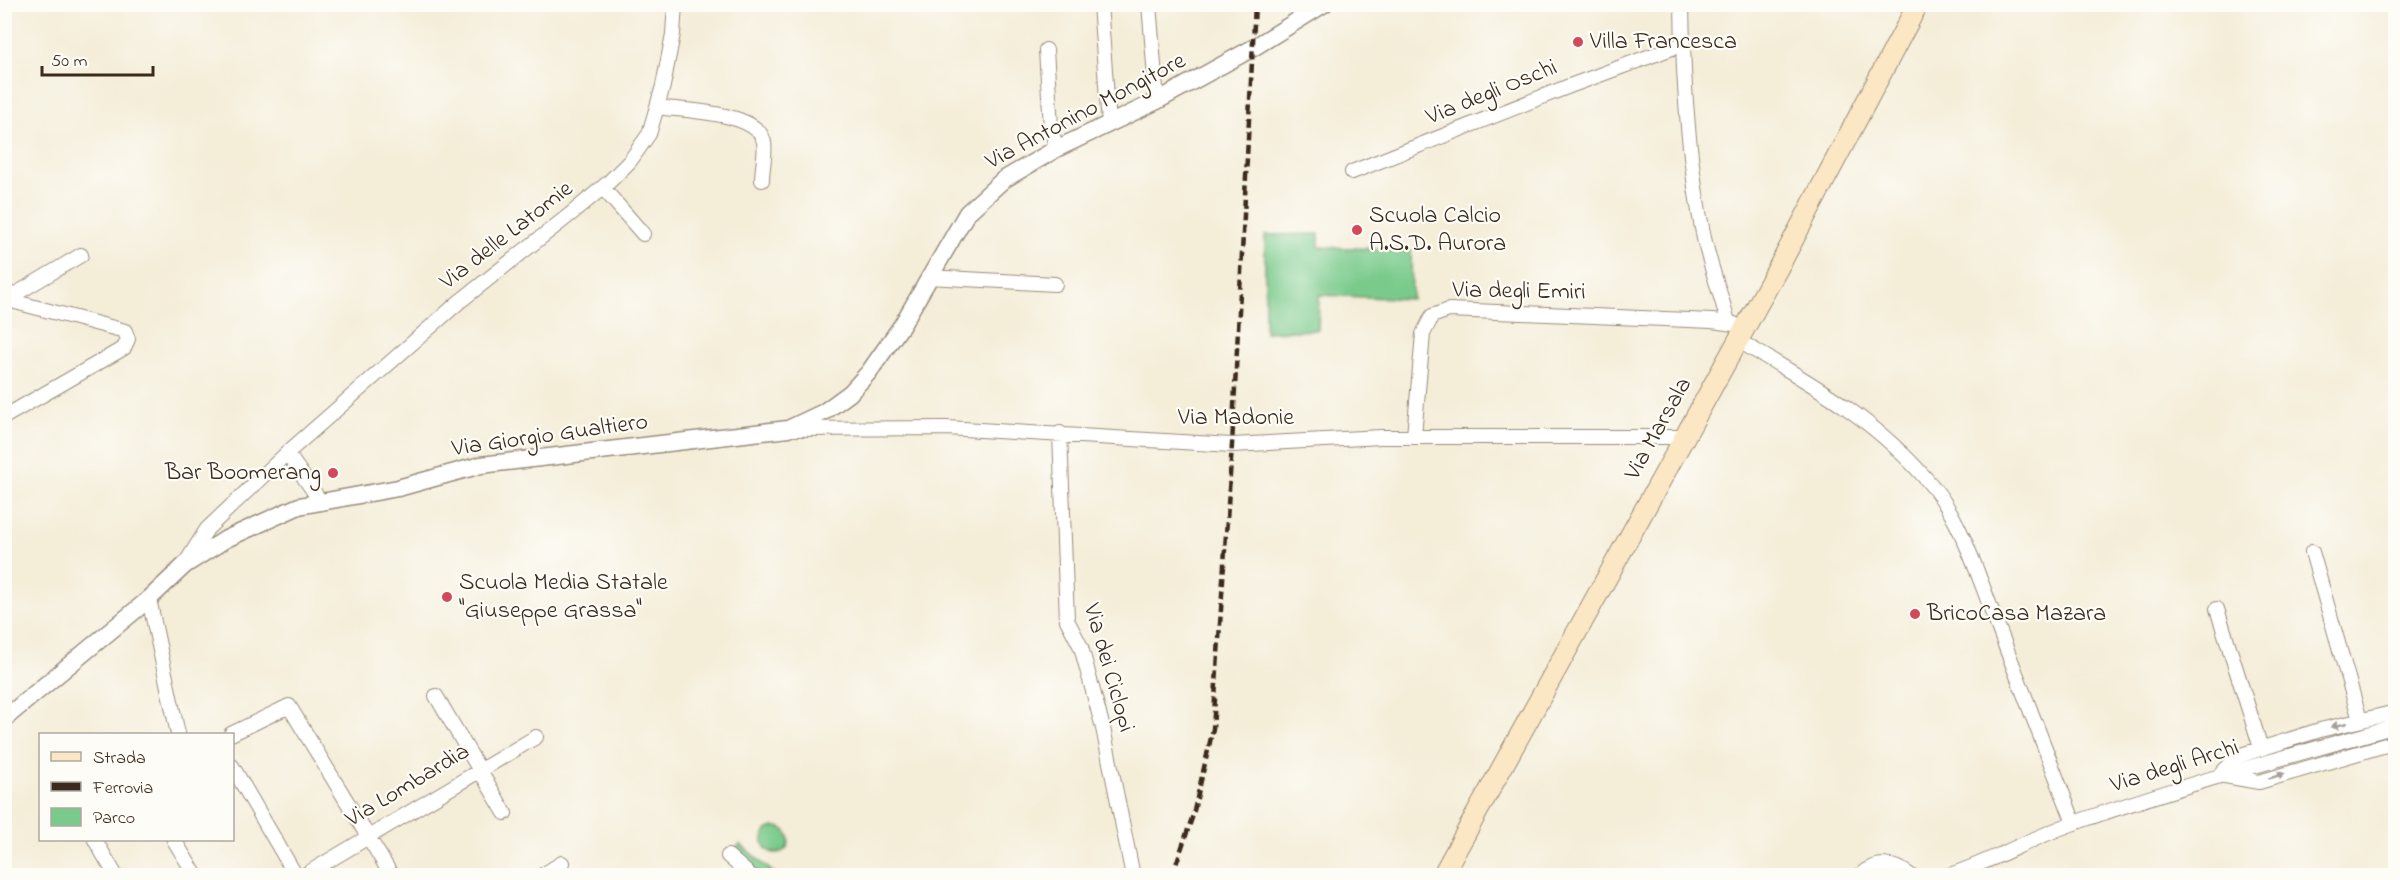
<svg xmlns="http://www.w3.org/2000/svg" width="2400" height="880" font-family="'Indie Flower',sans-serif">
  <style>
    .green { fill: #79ca8b; stroke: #5a7a54; stroke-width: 1.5 }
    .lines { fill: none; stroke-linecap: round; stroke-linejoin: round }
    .minor-casing { stroke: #988c7b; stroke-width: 16 }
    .tertiary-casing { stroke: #988c7b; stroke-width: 19 }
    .secondary-casing { stroke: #988c7b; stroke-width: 22 }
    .minor { stroke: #fff; stroke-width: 14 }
    .tertiary { stroke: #fff; stroke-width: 16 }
    .secondary { stroke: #fbe7c3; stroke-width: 20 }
    .rail { stroke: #3b2a1e; stroke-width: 4.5; stroke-dasharray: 9 4.5; stroke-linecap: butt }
    .oneway { fill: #a79f9a }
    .poi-dot { fill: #d1495b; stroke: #fdfcf7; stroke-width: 2 }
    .labels { text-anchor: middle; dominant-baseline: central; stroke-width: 4.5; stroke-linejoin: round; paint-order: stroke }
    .poi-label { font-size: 24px; fill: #3b2a1e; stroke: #fdfcf7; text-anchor: start }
    .street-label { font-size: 24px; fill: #3b2a1e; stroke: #fdfcf7 }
  </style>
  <rect width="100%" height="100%" fill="#fdfcf7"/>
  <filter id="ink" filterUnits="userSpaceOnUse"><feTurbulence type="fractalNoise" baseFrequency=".0167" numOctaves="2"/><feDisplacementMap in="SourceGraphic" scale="12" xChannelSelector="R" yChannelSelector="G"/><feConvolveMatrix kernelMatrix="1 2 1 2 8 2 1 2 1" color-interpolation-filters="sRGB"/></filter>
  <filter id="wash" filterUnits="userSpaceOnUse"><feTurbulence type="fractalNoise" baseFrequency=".008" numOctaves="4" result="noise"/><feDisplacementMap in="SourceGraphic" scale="24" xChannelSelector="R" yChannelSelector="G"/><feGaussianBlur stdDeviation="1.35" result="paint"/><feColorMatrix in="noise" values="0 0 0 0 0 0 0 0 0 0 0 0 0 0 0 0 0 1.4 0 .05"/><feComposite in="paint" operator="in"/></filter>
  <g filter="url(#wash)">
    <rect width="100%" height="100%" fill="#f4edd8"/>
    <path class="green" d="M 1319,234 L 1319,247 L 1411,250 L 1412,299 L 1319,295 L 1318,330 L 1265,332 L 1265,235 Z
      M763 840a13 13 0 1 1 26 0a13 13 0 1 1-26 0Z
      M 740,844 L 776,875 L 762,875 L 734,851 Z"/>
  </g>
  <g filter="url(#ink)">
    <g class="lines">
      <defs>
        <path id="minor" d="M 1100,4 L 1109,124
          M 1149,4 L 1157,101
          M 1682,4 C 1683,82 1688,162 1704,238 C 1710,266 1721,294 1728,322
          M 1046,50 L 1051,126 L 1056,149
          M 657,107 C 682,111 758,111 764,142 C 766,153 762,168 762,180
          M 1352,172 L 1567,87 L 1683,44
          M 603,188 L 643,234
          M 928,277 L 1055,284
          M 4,299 L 125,331 L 128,339 L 124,348 L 4,417
          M 4,301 L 81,255
          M 1737,340 C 1811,383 1878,420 1933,487 C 1961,520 1979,578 1995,619 C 2021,687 2048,755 2074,823
          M 790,429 L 947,428 L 1232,445 L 1381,437 L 1684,437
          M 1060,433 L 1067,620 L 1081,647 L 1103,728 L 1133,876
          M 1414,436 L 1423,334 L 1432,316 L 1449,310 L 1712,321 L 1734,324 L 1743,329
          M 287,453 L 459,302 L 572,213 L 608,183 L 630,161 L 649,134 L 663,86 L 673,34 L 675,4
          M 2312,552 L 2360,720
          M 185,564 L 207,529 L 287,453 L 321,502
          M 149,599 L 178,734
          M 2217,609 L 2261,748
          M 436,696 L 505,813
          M 231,734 L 289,706 L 392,876
          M 232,766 L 296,876
          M 2220,775 L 2238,756 L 2320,730 L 2396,712
          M 2225,776 L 2259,782 L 2396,742
          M 95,840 L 116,876
          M 174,840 L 196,876
          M 728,856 L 751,876
          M 303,876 L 536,737
          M 541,876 L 562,863
          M 1859,876 C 1875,861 1894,862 1911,876
          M 1947,876 C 1992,862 2032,837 2077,822 C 2182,785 2289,756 2396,726"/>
        <path id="tertiary" d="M 4,719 L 149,599 L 185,565 L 226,539 L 299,506 L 398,488 L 481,465 L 788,429 L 824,412 L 850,393 L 869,372 L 902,325 L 967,213 L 1003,180 L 1056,149 L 1157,101 L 1253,48 L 1324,4"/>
        <path id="secondary" d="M 1442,876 L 1783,259 L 1918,4"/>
      </defs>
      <use href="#minor" class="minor-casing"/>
      <use href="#tertiary" class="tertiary-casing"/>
      <use href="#secondary" class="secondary-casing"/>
      <use href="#minor" class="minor"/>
      <use href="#tertiary" class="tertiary"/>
      <use href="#secondary" class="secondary"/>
      <path class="rail" d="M 1172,876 L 1193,815 L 1213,729 L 1232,445 L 1255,4"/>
    </g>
    <defs><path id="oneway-solid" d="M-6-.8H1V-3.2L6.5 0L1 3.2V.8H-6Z" transform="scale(1.5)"/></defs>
    <g class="oneway">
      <use href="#oneway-solid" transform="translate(2339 725) rotate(167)"/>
      <use href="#oneway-solid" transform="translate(2277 776) rotate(-16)"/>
    </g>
  </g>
  <g class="poi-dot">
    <circle cx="1578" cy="42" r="6"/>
    <circle cx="1357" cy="230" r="6"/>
    <circle cx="333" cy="473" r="6"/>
    <circle cx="447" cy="597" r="6"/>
    <circle cx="1915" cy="614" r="6"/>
  </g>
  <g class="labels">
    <g class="poi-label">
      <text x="1590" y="42">Villa Francesca</text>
      <text x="1369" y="216">Scuola Calcio<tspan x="1369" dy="28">A.S.D. Aurora</tspan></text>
      <text x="321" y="473" text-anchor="end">Bar Boomerang</text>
      <text x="459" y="583">Scuola Media Statale<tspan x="459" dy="28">"Giuseppe Grassa"</tspan></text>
      <text x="1927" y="614">BricoCasa Mazara</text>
    </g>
    <g class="street-label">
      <text transform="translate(1492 93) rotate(-22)">Via degli Oschi</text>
      <text transform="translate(1086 112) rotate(-28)">Via Antonino Mongitore</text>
      <text transform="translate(507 236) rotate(-38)">Via delle Latomie</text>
      <text transform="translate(1519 292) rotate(1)">Via degli Emiri</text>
      <text x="1236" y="418">Via Madonie</text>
      <text transform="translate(1659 429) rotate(-61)">Via Marsala</text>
      <text transform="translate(550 436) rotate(-8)">Via Giorgio Gualtiero</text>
      <text transform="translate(1108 668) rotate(74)">Via dei Ciclopi</text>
      <text transform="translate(2175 767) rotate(-17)">Via degli Archi</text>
      <text transform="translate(408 786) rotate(-31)">Via Lombardia</text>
    </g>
  </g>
  <rect width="2400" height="880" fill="none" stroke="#fdfcf7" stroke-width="24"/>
  <rect x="39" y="733" width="195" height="108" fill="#fdfcf7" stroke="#afa8a0" stroke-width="1.5"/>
  <rect x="51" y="752" width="30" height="9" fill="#fbe7c3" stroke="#afa8a0" stroke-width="1.5"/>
  <text x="93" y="763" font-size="18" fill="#3b2a1e">Strada</text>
  <rect x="51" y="782" width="30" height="9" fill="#3b2a1e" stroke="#afa8a0" stroke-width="1.5"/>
  <text x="93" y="793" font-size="18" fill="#3b2a1e">Ferrovia</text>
  <rect x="51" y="808" width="30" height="18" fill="#79ca8b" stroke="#afa8a0" stroke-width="1.5"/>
  <text x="93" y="823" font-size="18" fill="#3b2a1e">Parco</text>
  <path d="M42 66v9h111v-9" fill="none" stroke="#3b2a1e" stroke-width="3"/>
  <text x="51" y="66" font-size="18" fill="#3b2a1e" stroke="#fdfcf7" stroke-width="4.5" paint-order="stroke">50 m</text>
</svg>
